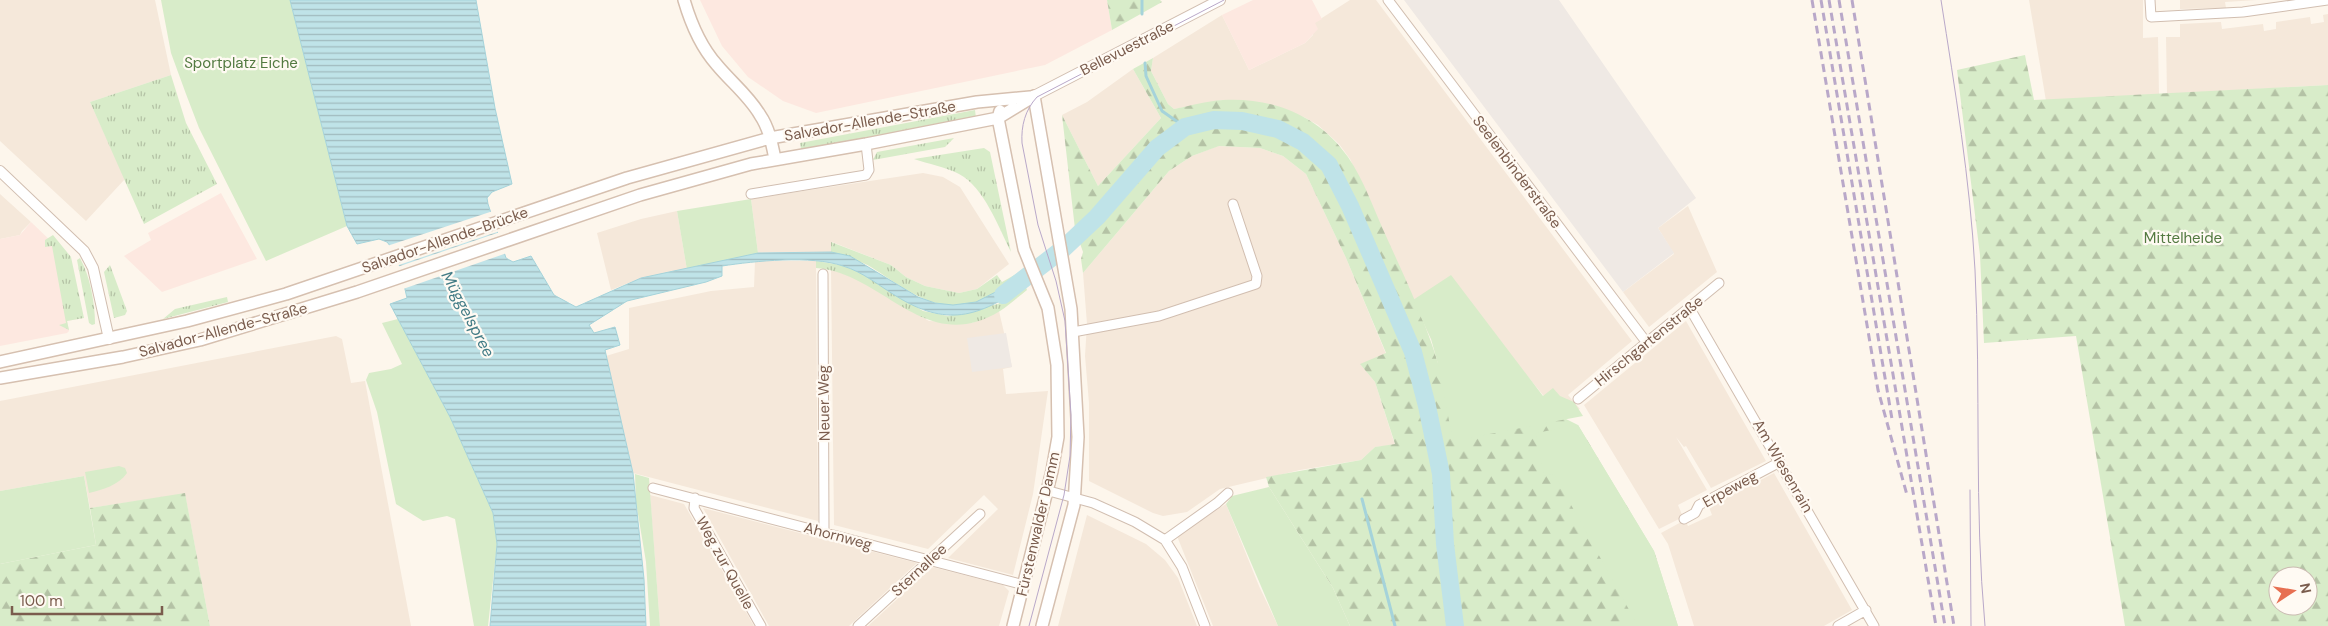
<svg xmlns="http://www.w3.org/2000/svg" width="2328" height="626" font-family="'DM Sans',sans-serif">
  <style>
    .residential { fill: #f5e8da }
    .commercial { fill: #fde8e0 }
    .industrial { fill: #efe9e4 }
    .grass { fill: url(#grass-tufts) }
    .forest { fill: url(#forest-firs); fill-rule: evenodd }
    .green { fill: #d8ecc9 }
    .water { fill: url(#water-rules); stroke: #a5d3da }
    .pier { fill: #fdf6ec }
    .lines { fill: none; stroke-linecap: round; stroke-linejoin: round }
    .stream { stroke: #a5d3da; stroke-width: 3 }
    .river { stroke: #bfe3e8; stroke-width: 18 }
    .minor-casing { stroke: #d1beb0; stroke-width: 11 }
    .tertiary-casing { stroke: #d1beb0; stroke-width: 12 }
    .secondary-casing { stroke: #d6c0b0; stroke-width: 14 }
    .minor { stroke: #fff; stroke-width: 9 }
    .tertiary { stroke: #fff; stroke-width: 10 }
    .secondary { stroke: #fff; stroke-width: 11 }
    .tram { stroke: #b9a8c9; stroke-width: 1 }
    .rail { stroke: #b9a8c9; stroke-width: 3; stroke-dasharray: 8 5; stroke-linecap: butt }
    .labels { text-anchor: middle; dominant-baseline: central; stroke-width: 4.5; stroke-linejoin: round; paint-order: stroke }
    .street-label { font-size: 15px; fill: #7a5c4d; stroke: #fffaf3 }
    .park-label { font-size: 15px; fill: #537a41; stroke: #fffaf3 }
    .water-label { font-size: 16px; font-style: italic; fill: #437c86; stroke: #fffaf3 }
  </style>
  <defs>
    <pattern id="grass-tufts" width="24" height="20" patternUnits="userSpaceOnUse" patternTransform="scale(1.25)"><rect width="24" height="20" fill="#d8ecc9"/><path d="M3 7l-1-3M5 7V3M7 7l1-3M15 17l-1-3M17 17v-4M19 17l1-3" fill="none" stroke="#b4c2a5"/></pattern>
    <pattern id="forest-firs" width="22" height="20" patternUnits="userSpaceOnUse" patternTransform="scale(1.25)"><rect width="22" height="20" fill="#d8ecc9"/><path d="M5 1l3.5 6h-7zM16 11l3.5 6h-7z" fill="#b4c2a5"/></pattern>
    <pattern id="water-rules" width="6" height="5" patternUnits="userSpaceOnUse" patternTransform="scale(1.25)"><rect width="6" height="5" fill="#bfe3e8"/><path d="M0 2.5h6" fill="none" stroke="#a0bbbe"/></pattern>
  </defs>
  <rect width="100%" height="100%" fill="#fdf6ec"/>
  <path class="residential" d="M 0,0 L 155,0 L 171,75 L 90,102 L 125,179 L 86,221 L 0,141 Z
    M 1350,0 L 1376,0 L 1632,341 L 1568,395 L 1580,409 L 1560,416 L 1507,351 L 1431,339 L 1350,159 L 1339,144 L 1318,125 L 1304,117 L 1222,100 L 1174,109 L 1168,104 L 1151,71 L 1153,58 L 1222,15 L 1249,70 L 1305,43 L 1313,35 L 1314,23 Z
    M 2029,0 L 2143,0 L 2143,38 L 2158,37 L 2159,95 L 2046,101 Z
    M 2180,0 L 2257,0 L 2225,2 L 2226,8 L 2180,9 Z
    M 2328,14 L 2328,85 L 2167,94 L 2166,37 L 2180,37 L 2180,24 L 2221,22 L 2222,29 L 2263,24 L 2264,31 L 2276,29 L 2276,22 L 2310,17 L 2311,24 L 2324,22 L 2323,15 Z
    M 1133,69 L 1161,118 L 1098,186 L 1062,115 L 1087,102 Z
    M 1218,146 L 1260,148 L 1283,156 L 1306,174 L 1346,258 L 1386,354 L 1361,365 L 1375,382 L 1395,445 L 1375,447 L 1361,460 L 1300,470 L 1220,489 L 1187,512 L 1163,516 L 1153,513 L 1089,481 L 1089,403 L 1085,356 L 1087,324 L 1083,273 L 1169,171 L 1192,156 Z
    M 923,173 L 943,177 L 960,187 L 1009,264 L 977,289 L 959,293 L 925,286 L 906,277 L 891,265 L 832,242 L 831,252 L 758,253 L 751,199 Z
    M 0,194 L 31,222 L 22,231 L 20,235 L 0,239 Z
    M 1688,206 L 1717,272 L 1649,327 L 1623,292 L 1674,254 L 1658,228 Z
    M 677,211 L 687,270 L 641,278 L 611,290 L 597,233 L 641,219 Z
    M 755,261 L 816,261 L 818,521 L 633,473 L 606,356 L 629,349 L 629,308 L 711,291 L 754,287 Z
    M 831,269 L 857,279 L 929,321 L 972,323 L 999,311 L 1012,367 L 1003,369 L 1006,394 L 1048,391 L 1033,494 L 1013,575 L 948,558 L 998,509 L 984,495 L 928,549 L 834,525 Z
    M 1686,321 L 1766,461 L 1711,488 L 1686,446 L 1684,447 L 1676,437 L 1707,490 L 1678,505 L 1683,517 L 1659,529 L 1584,405 Z
    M 336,336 L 342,339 L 351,383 L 365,381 L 411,626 L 210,626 L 185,494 L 90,508 L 84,476 L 0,491 L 0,401 Z
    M 1774,473 L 1852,610 L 1824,626 L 1694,626 L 1668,544 L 1661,533 L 1685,520 L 1688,526 L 1712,515 L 1709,507 Z
    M 650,495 L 684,504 L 754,626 L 660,626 Z
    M 1226,504 L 1259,586 L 1278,626 L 1213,626 L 1177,536 Z
    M 703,508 L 917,563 L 849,626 L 769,626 Z
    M 1087,515 L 1146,544 L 1165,560 L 1178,578 L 1197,626 L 1058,626 Z
    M 932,567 L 1003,585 L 1009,591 L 999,626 L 868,626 Z"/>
  <path class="commercial" d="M 700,0 L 1107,0 L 1112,30 L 1045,65 L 816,113 L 783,101 L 748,77 L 722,46 Z
    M 1253,0 L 1312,0 L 1322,19 L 1315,23 L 1318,29 L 1305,43 L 1249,70 L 1222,15 Z
    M 221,193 L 257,259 L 162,292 L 124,256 L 151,240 L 148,233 Z
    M 31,222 L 54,244 L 77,319 L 67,321 L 69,331 L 67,333 L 0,346 L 0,239 L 20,235 Z"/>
  <path class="industrial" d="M 1404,0 L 1559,0 L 1696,198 L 1658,228 L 1674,253 L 1623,292 Z
    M 1006,333 L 1012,367 L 972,372 L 967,338 Z"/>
  <path class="grass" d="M 171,75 L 186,123 L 217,184 L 144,224 L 90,102 Z
    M 975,110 L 976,118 L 801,149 L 800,143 Z
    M 954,138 L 945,147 L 873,160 L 877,152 Z
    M 984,148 L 990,152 L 1011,252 C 999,228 984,187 959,174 C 946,167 928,164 914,159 Z
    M 53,235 L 71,257 L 84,318 L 67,321 L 69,330 L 59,325 L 66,323 L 52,246 L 45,247 L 45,240 Z
    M 831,242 L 891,265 L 906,277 L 925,286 L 959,293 L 977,289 L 997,275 L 1002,282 L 1018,273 L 1021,279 C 1007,286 992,297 977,302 C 936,316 903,287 871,267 C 859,260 844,257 831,252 Z
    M 80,258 C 90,276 95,303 95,324 L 92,325 L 89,323 L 77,260 Z
    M 816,261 L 841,265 L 861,273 L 923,311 L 948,316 L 998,304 L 1025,285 L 1027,290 C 1018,297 1009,305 1000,311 C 925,357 884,273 816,268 Z
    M 110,265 L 127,311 L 125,315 L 114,318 L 104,272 Z
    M 227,297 L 228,302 L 163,319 L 175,309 Z"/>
  <path class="forest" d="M 1107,0 L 1160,0 L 1162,2 L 1112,30 Z
    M 2025,55 L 2034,100 L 2328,85 L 2328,626 L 2125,626 L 2076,336 L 1984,343 L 1980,255 L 1957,70 ZM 2278,576 L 2308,576 L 2308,606 L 2278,606 Z
    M 1153,58 L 1151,71 L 1168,104 L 1174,109 C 1190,106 1206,101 1223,100 C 1272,97 1319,115 1348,157 C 1364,180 1374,210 1386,236 C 1405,278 1425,320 1438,363 L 1507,351 L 1548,404 L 1560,416 L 1578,425 L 1654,551 L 1678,626 L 1350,626 L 1333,588 L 1269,487 L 1266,477 L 1361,460 L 1375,447 L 1395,444 L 1375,382 L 1360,364 L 1386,353 L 1346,258 L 1306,174 L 1283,156 L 1260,148 L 1219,146 L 1192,156 L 1169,171 L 1083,273 L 1081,259 L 1083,252 L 1075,229 L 1062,115 L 1098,186 L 1161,118 L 1133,69 Z
    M 185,493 L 210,626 L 0,626 L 0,564 L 96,545 L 90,508 Z"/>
  <path class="green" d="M 161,0 L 290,0 L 347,226 L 266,261 L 199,128 L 186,94 L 171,53 Z
    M 751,199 L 758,253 L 687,270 L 677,211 Z
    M 1451,275 L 1543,396 L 1553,388 L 1560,396 L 1574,402 L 1583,416 L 1453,441 L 1438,364 L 1431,339 L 1413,300 Z
    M 398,319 L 450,417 L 493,513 L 497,544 L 488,626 L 474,626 L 455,519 L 447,516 L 423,521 L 396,504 L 377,412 L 366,380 L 369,373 L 391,369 L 402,364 L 382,323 Z
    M 1578,425 L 1654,551 L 1678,626 L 1638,626 L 1554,474 L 1544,476 L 1536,433 Z
    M 119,466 L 125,468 L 127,473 C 119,485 102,490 89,493 L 85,472 Z
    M 635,474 L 649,478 L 660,626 L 650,626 L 646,562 L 636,502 Z
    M 84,476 L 96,545 L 0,564 L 0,491 Z
    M 1269,487 L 1333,588 L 1350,626 L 1278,626 L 1226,504 L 1232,496 Z"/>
  <path class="water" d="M 290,0 L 476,0 L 495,108 L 512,184 L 492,192 L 487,198 L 488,204 L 506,258 L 513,262 L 531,256 L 554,295 L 576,307 L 641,278 L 758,253 L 831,252 L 850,256 L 918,297 L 935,303 L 953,305 L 976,302 L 1021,279 L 1025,285 C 978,318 946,327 896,296 C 878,285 863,272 843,266 C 811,255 755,261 722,266 L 722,276 L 706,282 L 627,301 L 589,325 L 594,333 L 615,327 L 620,345 L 605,350 L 633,473 L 644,579 L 646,626 L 490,626 L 497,544 L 493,513 L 450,417 L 390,304 L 407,298 L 404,285 L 412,282 C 398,268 397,265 398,245 L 391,247 L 387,242 L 379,239 L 357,244 L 347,226 Z"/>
  <path class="pier" d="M 493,211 L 500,231 L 396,266 L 395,263 L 401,259 L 397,248 L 390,249 L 387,246 Z
    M 500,232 L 507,253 L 403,289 L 402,284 L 409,281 L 406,271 L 400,272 L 397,267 Z"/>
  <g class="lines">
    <path class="stream" d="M 1142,0 L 1142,14
      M 1145,63 L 1146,76 L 1162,111 L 1185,127
      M 1362,499 L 1395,626"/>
    <path class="river" d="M 1003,295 L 1064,248 L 1097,217 L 1157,148 L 1185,127 L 1214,120 L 1242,121 L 1278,129 L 1303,142 L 1329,165 L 1350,206 L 1413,352 L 1427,406 L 1441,474 L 1445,544 L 1455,626"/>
    <defs>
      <path id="minor" d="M 1388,0 L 1647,343
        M 2150,0 L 2151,17 L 2243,12 L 2328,0
        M 751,194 L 866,175 L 869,170 L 866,144
        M 823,274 L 824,532
        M 1689,307 L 1874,626
        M 1073,332 L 1159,316 L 1256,284 L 1257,276 L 1233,204
        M 1578,399 L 1719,283
        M 653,488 L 1024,585
        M 1049,491 L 1093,503 L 1135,522 L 1165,540 L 1182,567 L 1205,626
        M 695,498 L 694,508 L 761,626
        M 1684,519 L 1695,513 L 1699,505 L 1780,462
        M 1165,540 L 1217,503 L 1228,493
        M 858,626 L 980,514
        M 1838,626 L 1866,610"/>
      <path id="tertiary" d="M 1034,96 L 1220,0
        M 0,171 L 84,251 L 93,268 L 109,339"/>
      <path id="secondary" d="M 684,0 C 691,24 700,46 717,65 C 731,82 749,96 760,115 C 769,128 772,144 775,159
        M 1034,96 L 1071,309 L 1078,437 L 1074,505 L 1042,626
        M 1000,111 L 998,118 L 1024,249 L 1048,308 L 1057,365 L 1058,437 L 1052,471 L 1013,626
        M 0,362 L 187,321 L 286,294 L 627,178 L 770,138 L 977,102 L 1030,97
        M 0,378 L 123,357 L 200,340 L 357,292 L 640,195 L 751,164 L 866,144 L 998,118 L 1034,96"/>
    </defs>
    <use href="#minor" class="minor-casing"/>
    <use href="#tertiary" class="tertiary-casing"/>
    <use href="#secondary" class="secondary-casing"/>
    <use href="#minor" class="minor"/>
    <use href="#tertiary" class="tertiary"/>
    <use href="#secondary" class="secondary"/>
    <path class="tram" d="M 1941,0 C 1955,90 1970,179 1975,270 C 1981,389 1974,507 1985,626
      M 1970,490 L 1971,626
      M 1029,626 L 1064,495 L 1070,456 L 1071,415 L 1065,321 L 1056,281 L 1038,225 L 1022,143 C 1021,126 1025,110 1037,97 L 1224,0"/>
    <path class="rail" d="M 1812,0 L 1878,390 L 1907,495
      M 1821,0 L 1892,419
      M 1829,0 L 1936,626
      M 1839,0 L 1945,626
      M 1852,0 L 1954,626"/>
  </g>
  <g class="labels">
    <g class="street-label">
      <text transform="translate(1127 48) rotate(-27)">Bellevuestraße</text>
      <text transform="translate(870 121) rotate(-10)">Salvador-Allende-Straße</text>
      <text transform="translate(1517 172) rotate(53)">Seelenbinderstraße</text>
      <text transform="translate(445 240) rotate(-19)">Salvador-Allende-Brücke</text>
      <text transform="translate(223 330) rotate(-15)">Salvador-Allende-Straße</text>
      <text transform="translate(1649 341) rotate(-39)">Hirschgartenstraße</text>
      <text transform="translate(824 403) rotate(-91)">Neuer Weg</text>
      <text transform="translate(1783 466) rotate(60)">Am Wiesenrain</text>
      <text transform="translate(1730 489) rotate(-29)">Erpeweg</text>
      <text transform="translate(1038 524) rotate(-77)">Fürstenwalder Damm</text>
      <text transform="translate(838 536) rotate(15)">Ahornweg</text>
      <text transform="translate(725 563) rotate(61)">Weg zur Quelle</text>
      <text transform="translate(919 570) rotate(-43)">Sternallee</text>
    </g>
    <g class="park-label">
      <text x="241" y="63">Sportplatz Eiche</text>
      <text x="2183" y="238">Mittelheide</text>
    </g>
    <g class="water-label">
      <text transform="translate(468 314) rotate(62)">Müggelspree</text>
    </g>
  </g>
  <g transform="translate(2293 591) rotate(78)"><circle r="24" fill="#fffaf3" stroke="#cabbb1"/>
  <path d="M0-4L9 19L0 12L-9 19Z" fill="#e76f51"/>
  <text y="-8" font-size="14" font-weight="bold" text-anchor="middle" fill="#7a5c4d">N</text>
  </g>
  <path d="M12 606v8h150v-8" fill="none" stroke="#7a5c4d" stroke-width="2.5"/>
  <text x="20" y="606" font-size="15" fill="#7a5c4d" stroke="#fffaf3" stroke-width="4" paint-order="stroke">100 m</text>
</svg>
